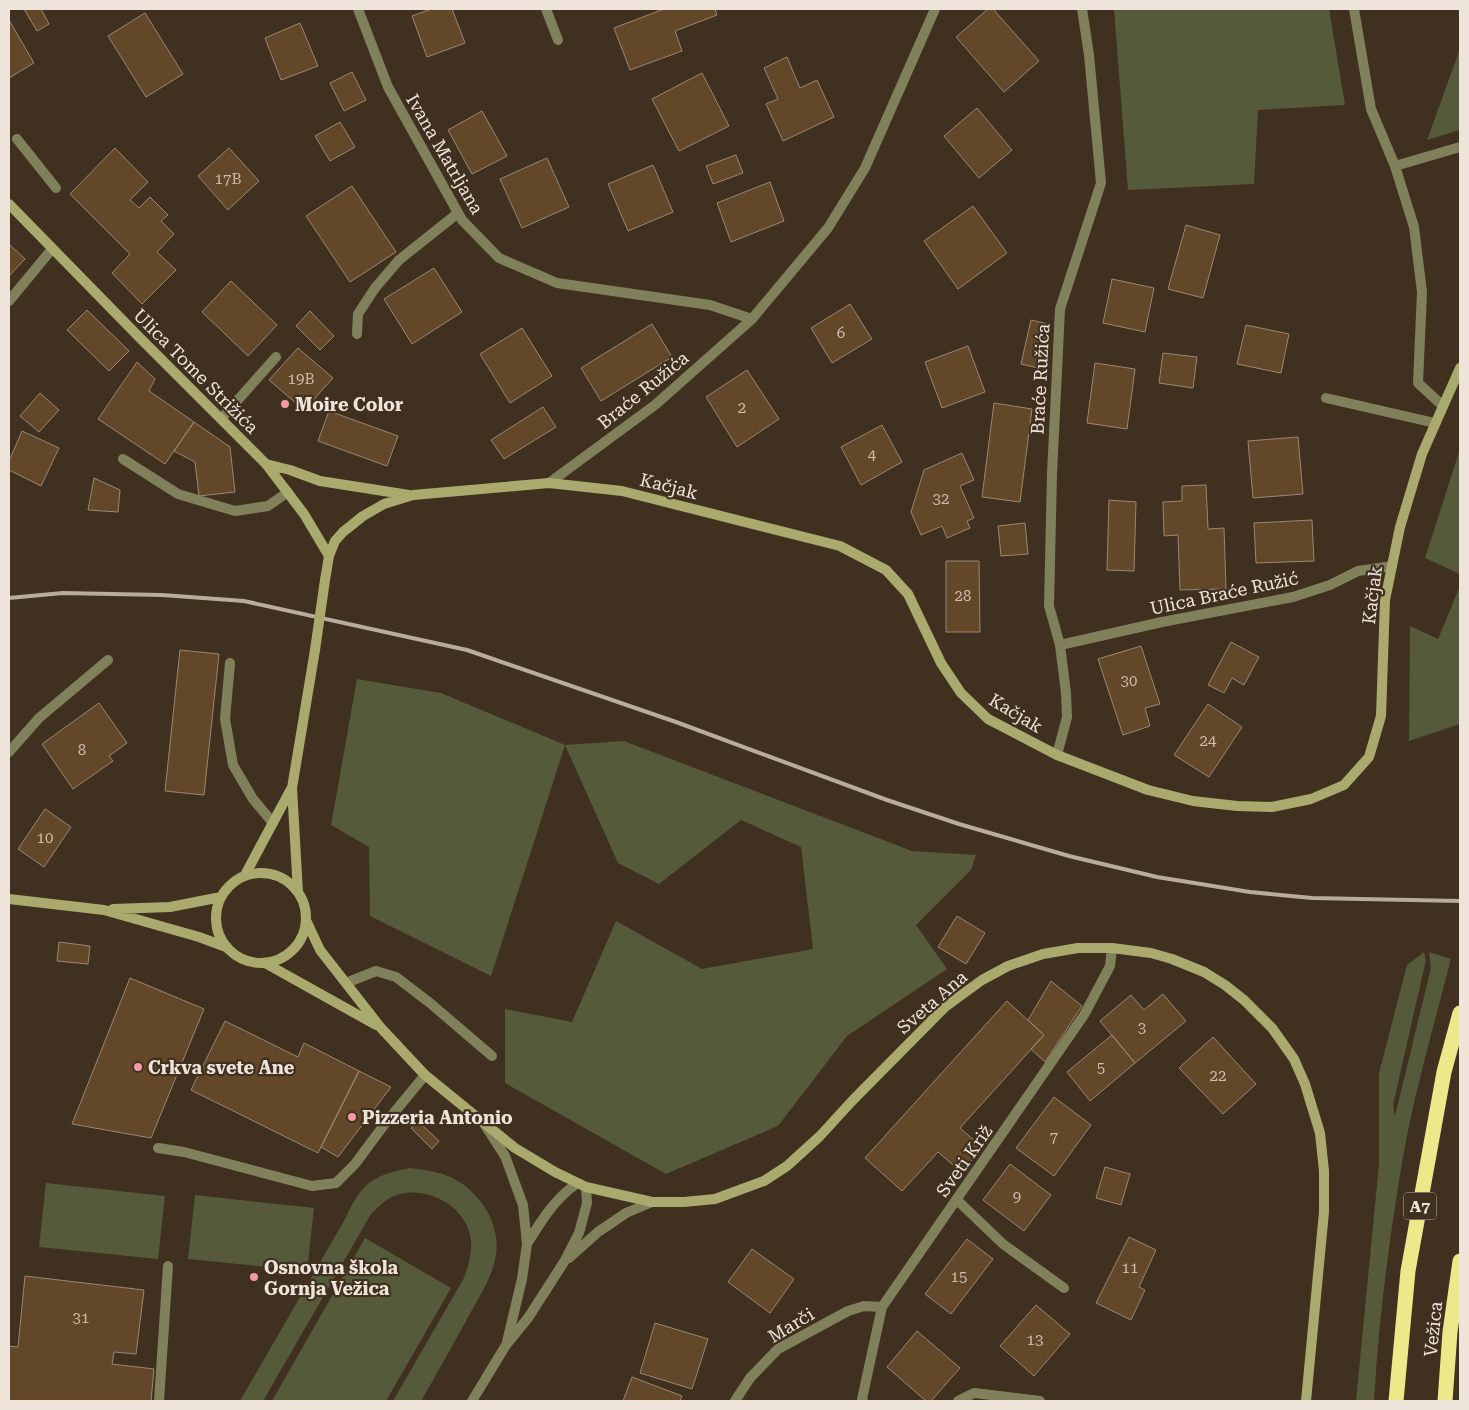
<svg xmlns="http://www.w3.org/2000/svg" width="1469" height="1410" font-family="'Roboto Serif',serif">
  <style>
    .green { fill: #545a3a }
    .building { fill: #634729; stroke: #9a8774 }
    .lines { fill: none; stroke-linecap: round; stroke-linejoin: round }
    .lane { stroke: #80805b; stroke-width: 10 }
    .street { stroke: #80805b; stroke-width: 10 }
    .secondary { stroke: #abaa6e; stroke-width: 10 }
    .highway { stroke: #ebe989; stroke-width: 15 }
    .rail { stroke: #b8aba0; stroke-width: 4 }
    .secondary-bridge { stroke: #abaa6e; stroke-width: 10 }
    .poi-dot { fill: #f49aa4; stroke: #403020; stroke-width: 2 }
    .labels { text-anchor: middle; dominant-baseline: central; stroke-width: 4.5; stroke-linejoin: round; paint-order: stroke }
    .number-label { font-size: 15px; fill: #ccbdae }
    .shield { fill: #403020; stroke: #baaea2; stroke-width: 1 }
    .shield-label { font-size: 16px; font-weight: bold; fill: #efe4da }
    .street-label { font-size: 18px; fill: #efe4da; stroke: #403020 }
    .poi-label { font-size: 18px; font-weight: bold; fill: #efe4da; stroke: #403020; text-anchor: start }
  </style>
  <rect width="100%" height="100%" fill="#403020"/>
  <path class="green" d="M 1114,9 L 1329,9 L 1345,105 L 1258,110 L 1254,184 L 1128,190 Z
    M 1460,49 L 1460,130 L 1427,140 Z
    M 1460,449 L 1460,574 L 1425,558 Z
    M 1460,586 L 1460,724 L 1409,741 L 1410,626 L 1438,639 Z
    M 357,679 L 441,693 L 565,745 L 624,741 L 912,851 L 976,855 L 971,870 L 916,925 L 947,969 L 847,1036 L 778,1126 L 666,1174 L 505,1083 L 505,1009 L 572,1022 L 616,921 L 702,969 L 813,949 L 801,847 L 741,820 L 659,884 L 618,863 L 565,745 L 491,976 L 370,916 L 369,847 L 331,825 Z
    M 1424,952 L 1426,960 L 1393,1105 L 1395,1116 L 1431,968 L 1429,952 L 1451,959 C 1435,1021 1417,1083 1405,1146 C 1390,1231 1379,1316 1374,1401 L 1356,1401 L 1379,1164 L 1379,1073 L 1407,965 Z
    M 410,1168 C 442,1172 460,1176 480,1201 C 492,1215 499,1237 496,1255 C 492,1279 477,1300 466,1321 C 451,1348 436,1375 421,1401 L 393,1401 L 464,1278 C 470,1261 475,1243 467,1226 C 454,1197 411,1182 385,1201 C 380,1205 375,1210 371,1214 L 263,1401 L 240,1401 L 345,1219 C 362,1183 371,1176 410,1168 Z
    M 46,1183 L 165,1196 L 158,1259 L 39,1247 Z
    M 195,1195 L 314,1208 L 307,1271 L 188,1259 Z
    M 365,1238 L 451,1288 L 386,1401 L 272,1401 Z"/>
  <path class="building" d="M 24,9 L 41,9 L 49,24 L 37,31 Z
    M 431,9 L 452,9 L 465,43 L 427,57 L 412,16 Z
    M 664,9 L 715,9 L 717,15 L 675,31 L 682,51 L 630,70 L 614,28 Z
    M 988,9 L 993,9 L 1039,61 L 1004,92 L 956,37 Z
    M 145,13 L 183,74 L 146,97 L 108,36 Z
    M 9,20 L 34,63 L 9,78 Z
    M 300,23 L 318,66 L 281,80 L 265,38 Z
    M 787,57 L 800,88 L 817,80 L 834,117 L 783,141 L 766,104 L 778,99 L 764,68 Z
    M 352,72 L 366,100 L 344,111 L 330,83 Z
    M 702,73 L 729,126 L 679,151 L 652,99 Z
    M 977,108 L 1012,150 L 979,178 L 944,136 Z
    M 482,111 L 507,156 L 472,174 L 448,130 Z
    M 340,122 L 355,147 L 330,161 L 315,136 Z
    M 115,148 L 148,182 L 130,200 L 139,208 L 150,197 L 168,215 L 161,221 L 174,234 L 157,252 L 176,270 L 142,304 L 112,273 L 130,254 L 70,194 Z
    M 229,148 L 259,181 L 228,210 L 198,176 Z
    M 736,155 L 743,173 L 713,184 L 706,166 Z
    M 547,158 L 569,207 L 522,228 L 500,179 Z
    M 653,165 L 673,212 L 628,231 L 608,184 Z
    M 770,182 L 784,221 L 731,242 L 717,203 Z
    M 352,186 L 396,252 L 350,282 L 306,216 Z
    M 973,206 L 1007,253 L 958,289 L 924,241 Z
    M 1186,225 L 1220,235 L 1203,298 L 1168,289 Z
    M 9,244 L 25,259 L 9,276 Z
    M 434,268 L 462,312 L 412,344 L 384,299 Z
    M 1112,279 L 1154,288 L 1145,332 L 1103,323 Z
    M 231,281 L 277,325 L 248,356 L 202,312 Z
    M 850,304 L 872,339 L 832,363 L 811,328 Z
    M 87,310 L 129,351 L 109,371 L 67,330 Z
    M 310,311 L 334,336 L 320,350 L 296,326 Z
    M 1031,320 L 1048,324 L 1038,368 L 1021,364 Z
    M 652,324 L 672,357 L 601,401 L 581,368 Z
    M 1246,325 L 1289,334 L 1281,373 L 1237,364 Z
    M 522,328 L 552,376 L 510,403 L 480,354 Z
    M 968,346 L 985,392 L 942,408 L 925,362 Z
    M 298,348 L 333,378 L 304,410 L 269,380 Z
    M 1163,353 L 1197,357 L 1193,388 L 1159,383 Z
    M 137,362 L 155,379 L 149,391 L 194,422 L 165,464 L 98,419 Z
    M 1095,363 L 1135,369 L 1127,429 L 1087,423 Z
    M 747,370 L 779,419 L 737,447 L 706,397 Z
    M 40,393 L 59,410 L 39,432 L 20,416 Z
    M 994,403 L 1032,409 L 1020,502 L 982,497 Z
    M 543,407 L 556,427 L 504,459 L 491,440 Z
    M 329,411 L 398,436 L 387,466 L 318,441 Z
    M 194,422 L 230,447 L 235,492 L 199,496 L 195,462 L 174,451 Z
    M 882,425 L 902,462 L 861,485 L 841,447 Z
    M 22,431 L 59,448 L 41,486 L 9,470 L 9,461 Z
    M 1298,437 L 1303,494 L 1253,498 L 1248,441 Z
    M 962,453 L 974,480 L 960,486 L 974,518 L 967,521 L 970,528 L 947,538 L 942,526 L 921,535 L 911,512 L 924,470 Z
    M 94,478 L 120,490 L 118,512 L 88,510 Z
    M 1206,485 L 1208,529 L 1224,528 L 1226,589 L 1180,590 L 1178,535 L 1164,536 L 1163,502 L 1182,501 L 1182,486 Z
    M 1109,500 L 1136,502 L 1134,571 L 1107,570 Z
    M 1312,520 L 1314,561 L 1256,563 L 1254,523 Z
    M 1025,523 L 1028,554 L 1001,556 L 998,526 Z
    M 946,561 L 979,561 L 980,632 L 946,632 Z
    M 1231,642 L 1259,657 L 1244,685 L 1232,678 L 1224,693 L 1208,685 Z
    M 1141,646 L 1160,704 L 1145,708 L 1150,726 L 1123,735 L 1098,659 Z
    M 180,650 L 219,654 L 204,795 L 165,791 Z
    M 99,703 L 127,743 L 109,756 L 113,761 L 73,789 L 42,744 Z
    M 1208,704 L 1242,727 L 1209,777 L 1174,755 Z
    M 45,809 L 71,827 L 44,867 L 18,849 Z
    M 957,916 L 985,933 L 966,964 L 938,947 Z
    M 59,942 L 90,946 L 88,964 L 57,961 Z
    M 130,978 L 204,1009 L 151,1138 L 72,1124 Z
    M 1051,981 L 1082,1006 L 1045,1062 L 1031,1049 L 1044,1035 L 1028,1020 Z
    M 1163,994 L 1186,1021 L 1135,1063 L 1100,1021 L 1131,995 L 1144,1010 Z
    M 1007,1001 L 1044,1035 L 960,1128 L 983,1148 L 961,1172 L 938,1152 L 902,1191 L 865,1158 Z
    M 225,1021 L 298,1057 L 304,1043 L 359,1071 L 318,1153 L 191,1090 Z
    M 1112,1035 L 1135,1063 L 1090,1101 L 1067,1072 Z
    M 1213,1037 L 1256,1084 L 1223,1114 L 1179,1068 Z
    M 359,1071 L 391,1087 L 338,1157 L 321,1147 Z
    M 1054,1097 L 1091,1125 L 1054,1176 L 1016,1148 Z
    M 418,1121 L 439,1141 L 432,1149 L 411,1128 Z
    M 1010,1164 L 1051,1195 L 1024,1231 L 983,1200 Z
    M 1105,1167 L 1130,1174 L 1121,1205 L 1096,1198 Z
    M 1129,1237 L 1156,1250 L 1139,1287 L 1145,1290 L 1131,1320 L 1096,1303 Z
    M 967,1239 L 993,1259 L 951,1314 L 925,1294 Z
    M 752,1249 L 794,1279 L 770,1313 L 728,1282 Z
    M 25,1276 L 144,1290 L 136,1354 L 114,1352 L 112,1364 L 154,1369 L 151,1401 L 9,1401 L 9,1346 L 18,1347 Z
    M 1036,1305 L 1070,1334 L 1034,1376 L 1000,1346 Z
    M 655,1323 L 708,1339 L 692,1389 L 640,1373 Z
    M 917,1331 L 960,1368 L 931,1401 L 926,1401 L 887,1367 Z
    M 632,1377 L 682,1396 L 680,1401 L 623,1401 Z"/>
  <g class="lines">
    <path class="lane" d="M 1354,9 L 1371,109 L 1395,166
      M 17,139 L 56,188
      M 9,301 L 52,249
      M 357,334 L 358,314 L 375,288 L 399,260 L 458,213
      M 1326,398 L 1435,423
      M 1443,406 L 1418,383 L 1422,292 L 1414,227 L 1395,166 L 1460,147
      M 221,419 L 276,357
      M 123,459 L 178,494 L 235,511 L 268,506 L 288,492
      M 230,663 L 225,719 L 233,765 L 253,799 L 273,823
      M 346,983 L 376,971 L 396,977 L 430,1003 L 492,1056
      M 158,1148 L 184,1152 L 312,1186 L 336,1183 L 355,1164 L 384,1125 L 425,1075
      M 957,1200 L 1003,1244 L 1064,1288
      M 159,1401 L 168,1266
      M 958,1401 L 974,1393 L 1040,1401"/>
    <path class="street" d="M 358,9 L 388,87 L 462,220 L 499,258 L 557,283 L 710,305 L 752,319
      M 546,9 L 558,40
      M 549,483 L 655,405 L 752,319 L 828,228 L 865,168 L 935,9
      M 1060,645 L 1162,622 L 1293,597 L 1330,585 L 1358,571 L 1392,566
      M 9,752 L 39,718 L 108,660
      M 1057,755 L 1067,717 L 1066,693 L 1060,645 L 1049,606 L 1052,474 L 1060,309 L 1101,183 L 1089,55 L 1082,9
      M 485,1125 L 505,1156 L 523,1205 L 527,1244 L 522,1279 L 507,1342
      M 527,1244 C 541,1221 554,1200 576,1184
      M 569,1258 L 598,1232 L 626,1213 L 652,1202
      M 472,1401 L 506,1345 L 528,1318 L 564,1262 L 579,1233 L 587,1203 L 586,1187
      M 735,1401 L 750,1378 L 778,1349 L 848,1311 L 864,1306 L 882,1307
      M 863,1401 L 862,1399 L 882,1307 L 1084,1015 L 1110,966 L 1112,948"/>
    <path class="secondary" d="M 9,204 L 140,338 L 266,464 L 304,514 L 329,556
      M 266,464 L 290,470 L 320,481 L 409,495
      M 325,580 L 329,556 L 335,541 L 343,532 L 363,516 L 384,504 L 413,495 L 549,483 L 622,491 L 840,546 L 886,570 L 908,594 L 941,663 L 961,693 L 988,719 L 1057,755 L 1148,790 L 1193,801 L 1237,806 L 1272,807 L 1311,799 L 1344,785 L 1369,757 L 1381,716 L 1385,600 L 1400,527 L 1422,454 L 1460,368
      M216 918a45 45 0 1 1 90 0a45 45 0 1 1-90 0Z
      M 245,875 L 291,789
      M 298,892 L 292,788 L 315,650
      M 9,899 L 104,910 L 199,937 L 226,947
      M 113,909 L 170,907 L 221,897
      M 306,920 L 320,950 L 381,1028 L 425,1075 L 515,1148 L 555,1172 L 586,1187 L 652,1202 L 684,1202 L 715,1199 L 764,1181 L 787,1166 L 820,1136 L 852,1101 L 945,1007 L 982,980 L 1008,966 L 1043,954 L 1078,948 L 1112,948 L 1151,953 L 1172,959 L 1204,972 L 1225,985 L 1244,1000 L 1272,1028 L 1294,1059 L 1305,1084 L 1320,1133 L 1324,1171 L 1324,1212 L 1306,1401
      M 265,963 L 376,1025"/>
    <path class="highway" d="M 1396,1401 L 1408,1271 L 1444,1072 L 1460,1013
      M 1445,1401 L 1450,1332 L 1460,1261"/>
    <path class="rail" d="M 9,598 L 63,593 L 162,595 L 244,601 L 467,650 L 676,722 L 887,800 L 959,824 L 1069,856 L 1157,877 L 1250,892 L 1312,898 L 1460,901"/>
    <path class="secondary-bridge" d="M 315,650 L 325,580"/>
  </g>
  <g class="poi-dot">
    <circle cx="285" cy="404" r="5"/>
    <circle cx="138" cy="1067" r="5"/>
    <circle cx="352" cy="1117" r="5"/>
    <circle cx="254" cy="1277" r="5"/>
  </g>
  <g class="labels">
    <g class="number-label">
      <text x="228" y="179">17B</text>
      <text x="841" y="333">6</text>
      <text x="301" y="379">19B</text>
      <text x="742" y="408">2</text>
      <text x="872" y="455">4</text>
      <text x="941" y="499">32</text>
      <text x="963" y="596">28</text>
      <text x="1129" y="681">30</text>
      <text x="1208" y="741">24</text>
      <text x="82" y="750">8</text>
      <text x="45" y="838">10</text>
      <text x="1142" y="1028">3</text>
      <text x="1101" y="1068">5</text>
      <text x="1218" y="1076">22</text>
      <text x="1054" y="1137">7</text>
      <text x="1017" y="1197">9</text>
      <text x="1130" y="1268">11</text>
      <text x="959" y="1277">15</text>
      <text x="81" y="1318">31</text>
      <text x="1035" y="1340">13</text>
    </g>
    <rect class="shield" x="1404" y="1192.5" width="32" height="27" rx="4"/>
    <g class="shield-label">
      <text x="1420" y="1206">A7</text>
    </g>
    <g class="street-label">
      <text transform="translate(445 154) rotate(60)">Ivana Matrljana</text>
      <text transform="translate(196 371) rotate(45)">Ulica Tome Strižića</text>
      <text transform="translate(1040 379) rotate(-87)">Braće Ružića</text>
      <text transform="translate(643 390) rotate(-39)">Braće Ružića</text>
      <text transform="translate(669 486) rotate(14)">Kačjak</text>
      <text transform="translate(1224 593) rotate(-12)">Ulica Braće Ružić</text>
      <text transform="translate(1372 595) rotate(-83)">Kačjak</text>
      <text transform="translate(1016 713) rotate(31)">Kačjak</text>
      <text transform="translate(932 1002) rotate(-41)">Sveta Ana</text>
      <text transform="translate(964 1161) rotate(-55)">Sveti Križ</text>
      <text transform="translate(791 1325) rotate(-31)">Marči</text>
      <text transform="translate(1433 1329) rotate(-84)">Vežica</text>
    </g>
    <g class="poi-label">
      <text x="295" y="404">Moire Color</text>
      <text x="148" y="1067">Crkva svete Ane</text>
      <text x="362" y="1117">Pizzeria Antonio</text>
      <text x="264" y="1267">Osnovna škola<tspan x="264" dy="21">Gornja Vežica</tspan></text>
    </g>
  </g>
  <rect width="1469" height="1410" fill="none" stroke="#efe4da" stroke-width="20"/>
</svg>
